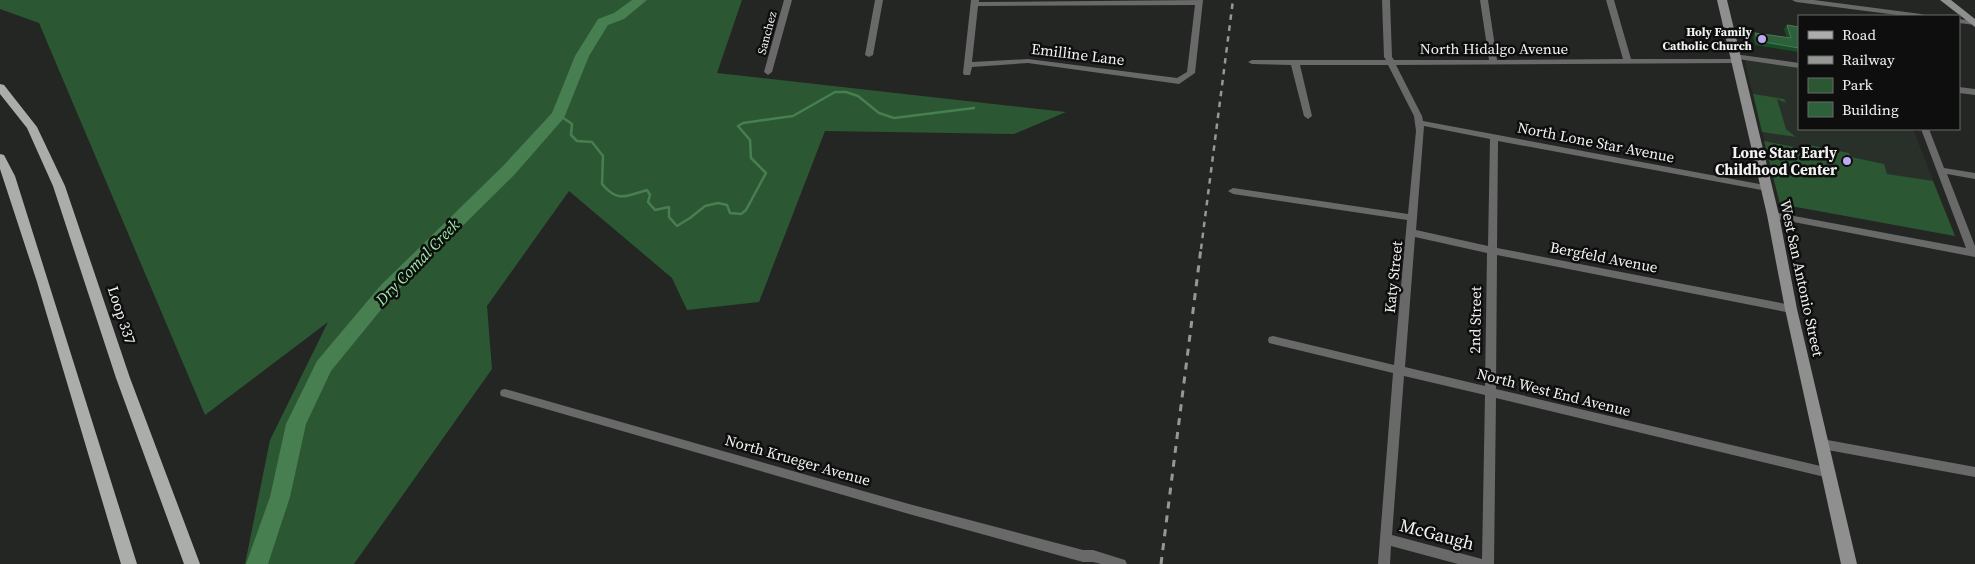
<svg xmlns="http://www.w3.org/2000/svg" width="1975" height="564" font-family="'Source Serif 4',serif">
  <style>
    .built { fill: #29302a }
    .green { fill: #2b5732 }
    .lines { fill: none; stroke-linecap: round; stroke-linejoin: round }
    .stream { stroke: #487f50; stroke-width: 2.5 }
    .river { fill: #487f50; fill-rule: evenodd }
    .street { fill: #686968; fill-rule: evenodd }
    .secondary { fill: #8e8f8e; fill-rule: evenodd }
    .primary { fill: #abadab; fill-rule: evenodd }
    .rail-far1 { stroke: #969896; stroke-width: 2.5; stroke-dasharray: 5.5 5.5; stroke-linecap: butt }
    .rail { stroke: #969896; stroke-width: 3; stroke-dasharray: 7 7; stroke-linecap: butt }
    .wall { fill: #164f25 }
    .building { fill: #2d613b; stroke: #4c7858 }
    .poi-dot { fill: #bfa9f4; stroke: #0e0e0e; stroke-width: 2 }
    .labels { text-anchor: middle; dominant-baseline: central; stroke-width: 5; stroke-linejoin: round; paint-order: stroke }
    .far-poi-label { font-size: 12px; font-weight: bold; fill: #f2f4f2; stroke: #0e0e0e; text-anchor: end }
    .far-street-label { font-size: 12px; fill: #f2f4f2; stroke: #0e0e0e }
    .street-label { font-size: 15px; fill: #f2f4f2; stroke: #0e0e0e }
    .poi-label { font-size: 15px; font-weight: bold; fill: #f2f4f2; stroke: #0e0e0e; text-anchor: end }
    .water-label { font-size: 16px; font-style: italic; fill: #9eeea8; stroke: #0e0e0e }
    .near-street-label { font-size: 18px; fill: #f2f4f2; stroke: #0e0e0e }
  </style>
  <rect width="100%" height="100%" fill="#242624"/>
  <path class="built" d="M 1744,58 L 1799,67 L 1799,129 L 1913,129 L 1955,236 L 1780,204 Z"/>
  <path class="green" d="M 0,0 L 742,0 L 717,73 L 1066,112 L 1014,134 L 825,131 L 759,302 L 687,310 L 672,278 L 569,191 L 487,306 L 492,369 L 354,564 L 245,564 L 270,440 L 328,322 L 205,415 L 39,23 L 0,9 Z
    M 1753,94 L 1784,99 L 1786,103 L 1777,99 L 1786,129 L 1796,137 L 1762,132 Z
    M 1764,141 L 1809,150 L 1809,145 L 1849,153 L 1851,157 L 1884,164 L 1887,174 L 1933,181 L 1955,236 L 1780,204 Z"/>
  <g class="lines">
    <path class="stream" d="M 559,115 L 572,124 L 571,135 L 577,141 L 592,142 L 603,156 L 602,184 C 618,203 626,196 647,190 L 650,195 L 648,202 L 655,210 L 669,207 L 669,217 L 677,226 L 690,218 L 705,206 L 718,203 L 727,205 L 730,213 L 741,214 L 746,210 L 766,173 L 751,158 L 750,140 L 738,126 L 743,123 L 793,116 L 835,92 L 846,92 L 858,96 L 879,113 L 894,118 L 974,108"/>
    <path class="river" d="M 632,0 L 647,0 L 624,19 L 608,25 L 589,56 L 564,118 L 515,174 L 393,295 L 331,371 L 306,424 L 290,497 L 268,564 L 246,564 L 270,497 L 286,424 L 317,361 L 381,285 L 503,166 L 552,113 L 575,56 L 598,19 L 614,13 Z"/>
    <path class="street" d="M 784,0 L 792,0 L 772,72 L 768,75 L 764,72 Z
      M 875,0 L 883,0 L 873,55 L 869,57 L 865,55 Z
      M 971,0 L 979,0 L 979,2 L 1203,0 L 1195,73 L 1179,84 L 1028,63 L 972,67 L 970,75 L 964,75 L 963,73 ZM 1195,5 L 1187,72 L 1177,78 L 1028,59 L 972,62 L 978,6 Z
      M 1382,0 L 1390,0 L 1392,57 L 1394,60 L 1489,60 L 1480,0 L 1488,0 L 1497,60 L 1623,59 L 1606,0 L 1614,0 L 1631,59 L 1735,59 L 1730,56 L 1734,54 L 1799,63 L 1799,68 L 1738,59 L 1740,61 L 1736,63 L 1396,65 L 1422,116 L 1423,121 L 1770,186 L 1772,188 L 1770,190 L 1767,191 L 1498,141 L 1497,248 L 1791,305 L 1795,306 L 1796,309 L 1795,312 L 1791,313 L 1497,255 L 1496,389 L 1829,468 L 1833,469 L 1835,473 L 1833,477 L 1829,478 L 1496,398 L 1494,564 L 1458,564 L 1391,546 L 1390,564 L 1378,564 L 1393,373 L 1273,344 L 1269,343 L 1268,340 L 1269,337 L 1273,336 L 1394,365 L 1407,220 L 1233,194 L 1228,191 L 1233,188 L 1408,214 L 1416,131 L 1414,116 L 1388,65 L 1300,65 L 1312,116 L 1308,119 L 1304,116 L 1291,65 L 1252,64 L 1248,62 L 1252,60 L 1386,60 L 1384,57 ZM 1424,126 L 1490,139 L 1488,246 L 1416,230 ZM 1415,237 L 1487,253 L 1485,386 L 1405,367 ZM 1404,376 L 1485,395 L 1482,559 L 1392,535 Z
      M 1792,0 L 1814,0 L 1921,14 L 1925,16 L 1905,16 L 1796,2 Z
      M 1959,19 L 1975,21 L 1975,25 L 1959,23 Z
      M 1959,87 L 1975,89 L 1975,95 L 1959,93 Z
      M 1921,129 L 1929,129 L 1944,168 L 1975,173 L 1975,179 L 1947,174 L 1975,246 L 1975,257 L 1773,218 L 1768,215 L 1773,212 L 1966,248 Z
      M 505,389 L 909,504 L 1083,550 L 1093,550 L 1125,560 L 1127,564 L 1101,564 L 1093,562 L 1083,562 L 909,514 L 501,396 L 500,393 L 501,390 Z
      M 1822,439 L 1975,467 L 1975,477 L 1822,449 L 1818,447 L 1816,444 L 1818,441 Z"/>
    <path class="secondary" d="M 1717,0 L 1727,0 L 1779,215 L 1797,309 L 1857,564 L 1841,564 L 1785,309 L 1767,215 Z
      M 1940,0 L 1951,0 L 1975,19 L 1975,27 Z"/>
    <path class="primary" d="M 0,84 L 4,85 L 37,127 L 65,186 L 130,378 L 200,564 L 184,564 L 116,378 L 53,186 L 27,128 L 0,94 Z
      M 0,154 L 4,155 L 15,176 L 137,564 L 121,564 L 37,282 L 0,169 Z"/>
    <path class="rail-far1" d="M 1201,249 L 1233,0"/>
    <path class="rail" d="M 1161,564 L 1201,248"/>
  </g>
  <path class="wall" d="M 1787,25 L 1799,27 L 1799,52 L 1755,45 L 1753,37 L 1755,33 L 1787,38 L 1784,29 Z"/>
  <path class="building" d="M 1787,25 L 1799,27 L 1799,48 L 1758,41 L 1755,33 L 1791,38 Z"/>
  <g class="poi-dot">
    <circle cx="1762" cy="39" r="5"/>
    <circle cx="1847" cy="161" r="5"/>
  </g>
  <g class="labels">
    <g class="far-poi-label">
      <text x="1752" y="32">Holy Family<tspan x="1752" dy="14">Catholic Church</tspan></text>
    </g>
    <g class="far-street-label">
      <text transform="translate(767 33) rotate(-75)">Sanchez</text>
    </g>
    <g class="street-label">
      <text x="1494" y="48">North Hidalgo Avenue</text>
      <text transform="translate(1078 54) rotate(7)">Emilline Lane</text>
      <text transform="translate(1596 142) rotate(11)">North Lone Star Avenue</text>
      <text transform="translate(1604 257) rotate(11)">Bergfeld Avenue</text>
      <text transform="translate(1393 277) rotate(-84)">Katy Street</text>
      <text transform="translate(1802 278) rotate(78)">West San Antonio Street</text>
      <text transform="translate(122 315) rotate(72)">Loop 337</text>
      <text transform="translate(1475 320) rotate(-89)">2nd Street</text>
      <text transform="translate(1554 392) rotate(14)">North West End Avenue</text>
      <text transform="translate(798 460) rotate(16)">North Krueger Avenue</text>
    </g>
    <g class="poi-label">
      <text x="1837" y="152">Lone Star Early<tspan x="1837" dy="17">Childhood Center</tspan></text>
    </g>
    <g class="water-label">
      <text transform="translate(417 262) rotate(-46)">Dry Comal Creek</text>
    </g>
    <g class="near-street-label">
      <text transform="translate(1437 534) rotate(15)">McGaugh</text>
    </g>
  </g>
  <rect x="1798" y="15" width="162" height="115" fill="#0e0e0e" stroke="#696a69"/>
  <rect x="1808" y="31" width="25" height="8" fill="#abadab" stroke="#696a69"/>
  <text x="1842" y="40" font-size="15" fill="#f2f4f2">Road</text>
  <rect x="1808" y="56" width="25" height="8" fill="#969896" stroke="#696a69"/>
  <text x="1842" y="65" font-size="15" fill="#f2f4f2">Railway</text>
  <rect x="1808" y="78" width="25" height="15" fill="#2b5732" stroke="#696a69"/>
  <text x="1842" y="90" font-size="15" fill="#f2f4f2">Park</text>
  <rect x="1808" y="102" width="25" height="15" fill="#2d613b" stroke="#696a69"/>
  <text x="1842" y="115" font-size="15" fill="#f2f4f2">Building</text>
</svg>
